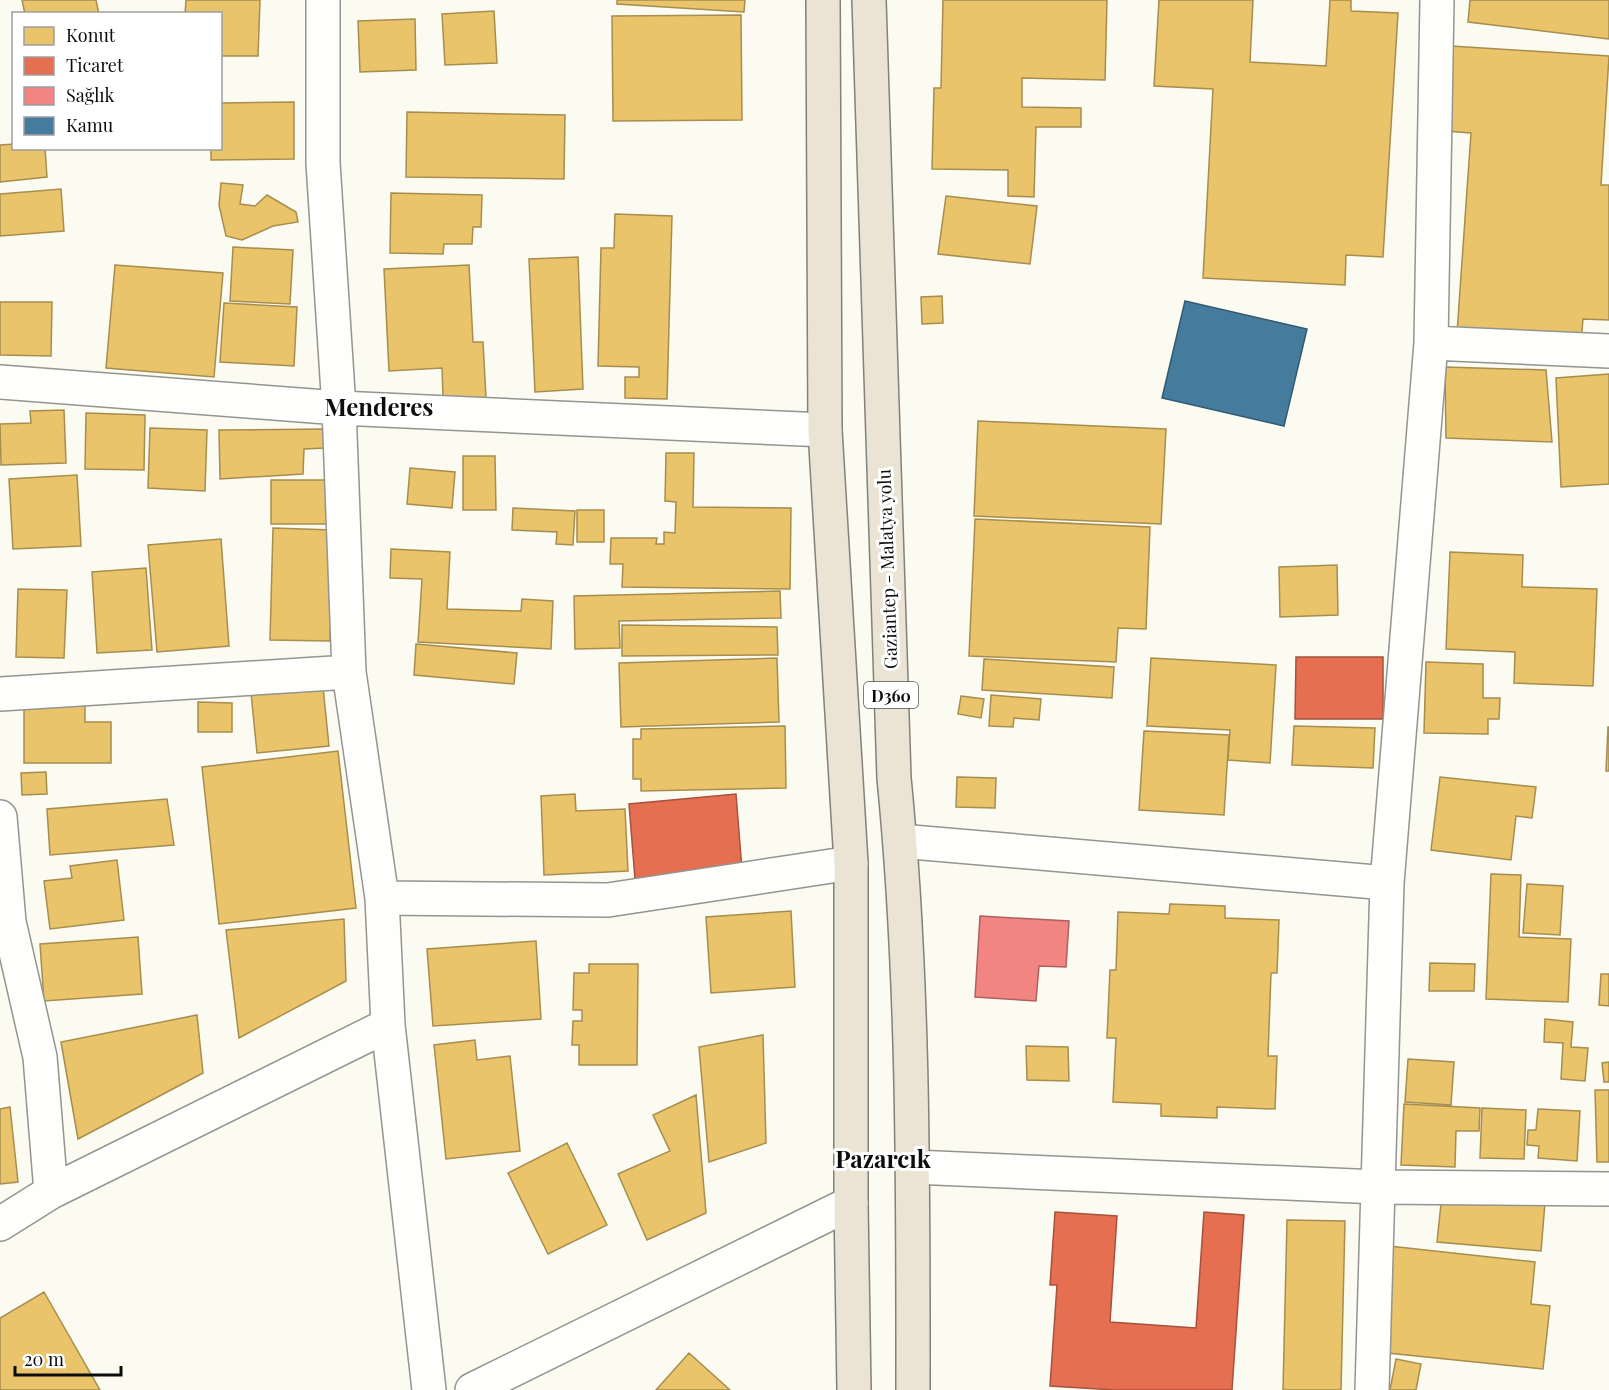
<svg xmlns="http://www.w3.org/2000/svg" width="1609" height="1390" font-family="'Playfair Display',serif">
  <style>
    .homes { fill: #e9c46a; stroke: #a78d4e; stroke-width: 1.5 }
    .shops { fill: #e76f51; stroke: #a6523d; stroke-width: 1.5 }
    .health { fill: #f28482; stroke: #ad605f; stroke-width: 1.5 }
    .public { fill: #457b9d; stroke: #345a72; stroke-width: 1.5 }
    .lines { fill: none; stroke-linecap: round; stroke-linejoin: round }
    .minor-casing { stroke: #949490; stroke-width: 36 }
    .highway-casing { stroke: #81817d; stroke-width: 36 }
    .minor { stroke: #fefefd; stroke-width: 33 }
    .highway { stroke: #ebe3d3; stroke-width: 33 }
    .labels { text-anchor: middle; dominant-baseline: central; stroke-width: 6; stroke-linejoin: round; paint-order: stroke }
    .shield { fill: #fff; stroke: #565656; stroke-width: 1.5 }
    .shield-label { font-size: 16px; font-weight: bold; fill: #0d0d0d }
    .street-label { font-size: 18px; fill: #0d0d0d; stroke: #fff }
    .district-label { font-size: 24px; font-weight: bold; fill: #0d0d0d; stroke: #fff }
  </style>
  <rect width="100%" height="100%" fill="#fbfbf2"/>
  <path class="homes" d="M 22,0 L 96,0 L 99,14 L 25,14 Z
    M 186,0 L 260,0 L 258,56 L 220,56 L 220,14 L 185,14 Z
    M 617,0 L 745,0 L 744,12 L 617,4 Z
    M 943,0 L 1107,0 L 1105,80 L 1022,78 L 1022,107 L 1081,108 L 1081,127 L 1036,127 L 1034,197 L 1008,196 L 1008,170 L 932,169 L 934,88 L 941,88 Z
    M 1159,0 L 1253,0 L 1250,62 L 1326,66 L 1330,0 L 1351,0 L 1351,11 L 1398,13 L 1383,257 L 1346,255 L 1345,285 L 1203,278 L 1213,89 L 1154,86 Z
    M 1470,0 L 1609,0 L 1609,39 L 1468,22 Z
    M 494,11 L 497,63 L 445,65 L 442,14 Z
    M 741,15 L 742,120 L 613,121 L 612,16 Z
    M 415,19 L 416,70 L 360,72 L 358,21 Z
    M 1451,46 L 1609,56 L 1601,185 L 1609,185 L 1609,320 L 1583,319 L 1581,342 L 1457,333 L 1471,133 L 1446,131 Z
    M 294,102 L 294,159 L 211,160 L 211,148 L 220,148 L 220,103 Z
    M 407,112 L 565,115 L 564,179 L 406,177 Z
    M 14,144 L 14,148 L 45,148 L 47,177 L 0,182 L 0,145 Z
    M 221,183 L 243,185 L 240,204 L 255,206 L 267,195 L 296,212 L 298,222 L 273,226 L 242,240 L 226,236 L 219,205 Z
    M 61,189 L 64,231 L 0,236 L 0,194 Z
    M 391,193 L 482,195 L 481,227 L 473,227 L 472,244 L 444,244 L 443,254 L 390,253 Z
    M 946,196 L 1037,206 L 1030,264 L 938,254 Z
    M 615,214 L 672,216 L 667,399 L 625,398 L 625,377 L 639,377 L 639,367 L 598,366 L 601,248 L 614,248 Z
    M 233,247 L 293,250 L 290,304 L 230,301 Z
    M 578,257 L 583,389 L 535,392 L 529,259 Z
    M 115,265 L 223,273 L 214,377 L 106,368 Z
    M 469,265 L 473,342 L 483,342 L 486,398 L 443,399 L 442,368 L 389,371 L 384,269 Z
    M 942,296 L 943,323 L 922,324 L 921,297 Z
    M 0,302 L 52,302 L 51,356 L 0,355 Z
    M 224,303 L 297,307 L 294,366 L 220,362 Z
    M 1445,367 L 1546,370 L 1552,442 L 1446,438 Z
    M 1609,374 L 1609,484 L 1561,487 L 1556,378 Z
    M 64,410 L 66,463 L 1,465 L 0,424 L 31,423 L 30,411 Z
    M 86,413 L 145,415 L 144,470 L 85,469 Z
    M 978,421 L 1166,429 L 1161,524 L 974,516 Z
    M 150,428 L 207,430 L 205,491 L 148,488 Z
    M 325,429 L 326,448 L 304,449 L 303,474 L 220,479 L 219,430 Z
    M 666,453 L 694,453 L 693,507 L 791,508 L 790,589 L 622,587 L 623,564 L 610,564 L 611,538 L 657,538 L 656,544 L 664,544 L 664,532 L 675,533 L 676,502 L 665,501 Z
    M 463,456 L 495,456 L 496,510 L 463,510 Z
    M 410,468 L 455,472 L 452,508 L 407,504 Z
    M 77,475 L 81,546 L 13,549 L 9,479 Z
    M 271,480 L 332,480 L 332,524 L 271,524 Z
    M 513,508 L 575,511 L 573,545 L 556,544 L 557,532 L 512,530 Z
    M 577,510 L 604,510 L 604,542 L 577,542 Z
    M 975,519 L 1150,527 L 1146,629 L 1118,628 L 1116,662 L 969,656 Z
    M 273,528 L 333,530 L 330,641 L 270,640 Z
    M 221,539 L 229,646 L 157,652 L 148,545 Z
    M 391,549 L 450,552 L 447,609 L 521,611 L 522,599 L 553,601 L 551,649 L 418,642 L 422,579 L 390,578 Z
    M 1450,552 L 1523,555 L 1522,587 L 1597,589 L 1593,686 L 1514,683 L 1515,652 L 1446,649 Z
    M 1337,565 L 1338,615 L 1280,617 L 1279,567 Z
    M 146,568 L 152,650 L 97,653 L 92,572 Z
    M 18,589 L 67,590 L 64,658 L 16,657 Z
    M 780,591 L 781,618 L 619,621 L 620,648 L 575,649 L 574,596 Z
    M 622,625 L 777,627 L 778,655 L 622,656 Z
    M 416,644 L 517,653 L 514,684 L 414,675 Z
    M 777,658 L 779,722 L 621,727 L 619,663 Z
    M 1151,658 L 1276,665 L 1270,763 L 1228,760 L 1230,730 L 1147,726 Z
    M 984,659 L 1114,667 L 1112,698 L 982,690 Z
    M 1426,662 L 1483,664 L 1483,698 L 1500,698 L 1499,719 L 1488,719 L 1488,734 L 1424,733 Z
    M 323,687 L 329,746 L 257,753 L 251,693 Z
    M 991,695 L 1041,699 L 1039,720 L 1014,718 L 1013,727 L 989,726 Z
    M 961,696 L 984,699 L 981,718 L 958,714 Z
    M 24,702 L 85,702 L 85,722 L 111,722 L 111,763 L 24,763 Z
    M 198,702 L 232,703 L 232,732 L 198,732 Z
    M 785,726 L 786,788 L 641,791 L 641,779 L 633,779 L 633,739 L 641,739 L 641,729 Z
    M 1294,726 L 1375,728 L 1373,768 L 1292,765 Z
    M 1608,727 L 1609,727 L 1609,771 L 1606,771 Z
    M 1144,731 L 1229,735 L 1224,815 L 1139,810 Z
    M 338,751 L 356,908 L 219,924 L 202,767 Z
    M 46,772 L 47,794 L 22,795 L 21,773 Z
    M 957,777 L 996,778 L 995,808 L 956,807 Z
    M 1440,777 L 1536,787 L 1532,818 L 1516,816 L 1511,860 L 1431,850 Z
    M 575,794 L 576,811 L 625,809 L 628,871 L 544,875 L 541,796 Z
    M 167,799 L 174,845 L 50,855 L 47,809 Z
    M 117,860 L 124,920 L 50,929 L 44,881 L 72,878 L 70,866 Z
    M 1491,874 L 1521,875 L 1519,937 L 1571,939 L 1568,1002 L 1486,999 Z
    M 1527,884 L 1563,886 L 1560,935 L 1523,933 Z
    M 1170,904 L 1225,906 L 1225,918 L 1279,920 L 1277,973 L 1271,973 L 1268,1056 L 1277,1056 L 1275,1109 L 1217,1107 L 1217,1118 L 1161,1116 L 1161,1104 L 1113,1102 L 1116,1038 L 1107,1038 L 1110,970 L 1116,970 L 1118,912 L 1169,914 Z
    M 791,911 L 795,987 L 711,993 L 706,917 Z
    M 344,919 L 346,981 L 239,1038 L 226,930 Z
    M 138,937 L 142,994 L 44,1001 L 40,944 Z
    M 536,941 L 541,1019 L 433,1026 L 427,949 Z
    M 1430,963 L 1475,964 L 1474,991 L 1429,991 Z
    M 589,964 L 638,964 L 637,1065 L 579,1065 L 579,1045 L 572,1045 L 573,1021 L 582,1021 L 582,1010 L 573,1010 L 574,973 L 589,973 Z
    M 1601,974 L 1609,974 L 1609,1006 L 1599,1005 Z
    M 197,1015 L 203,1073 L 78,1139 L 61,1042 Z
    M 1545,1019 L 1573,1022 L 1571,1047 L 1588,1048 L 1585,1081 L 1561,1079 L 1563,1043 L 1544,1042 Z
    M 763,1035 L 766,1143 L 709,1162 L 699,1047 Z
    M 475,1040 L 477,1060 L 510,1056 L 520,1151 L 446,1159 L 434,1045 Z
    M 1026,1046 L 1068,1047 L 1069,1081 L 1027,1080 Z
    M 1408,1059 L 1454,1062 L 1451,1105 L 1405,1102 Z
    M 1609,1062 L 1609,1082 L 1604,1082 L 1602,1063 Z
    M 1595,1090 L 1609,1090 L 1609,1162 L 1597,1162 Z
    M 696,1095 L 706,1213 L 647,1240 L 618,1174 L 670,1151 L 653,1115 Z
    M 1404,1104 L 1480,1108 L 1479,1131 L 1456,1131 L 1455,1167 L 1401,1165 Z
    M 10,1107 L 18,1182 L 0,1184 L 0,1109 Z
    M 1482,1108 L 1526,1110 L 1524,1159 L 1480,1158 Z
    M 1538,1109 L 1580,1111 L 1577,1161 L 1538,1158 L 1539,1146 L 1527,1145 L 1528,1130 L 1536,1130 Z
    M 567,1143 L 607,1225 L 548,1254 L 508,1173 Z
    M 1442,1194 L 1545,1203 L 1541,1251 L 1437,1242 Z
    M 1287,1220 L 1345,1221 L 1341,1390 L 1283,1390 Z
    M 1389,1246 L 1535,1262 L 1531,1304 L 1550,1306 L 1543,1369 L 1378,1352 Z
    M 44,1292 L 100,1390 L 0,1390 L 0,1318 Z
    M 689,1353 L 730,1390 L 656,1390 Z
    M 1396,1359 L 1421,1364 L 1416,1390 L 1390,1390 Z"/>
  <path class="shops" d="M 1296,657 L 1383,657 L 1383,719 L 1295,719 Z
    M 736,794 L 742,870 L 635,879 L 629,804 Z
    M 1055,1212 L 1117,1216 L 1110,1322 L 1196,1328 L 1204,1212 L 1244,1215 L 1232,1390 L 1115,1390 L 1050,1386 L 1057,1285 L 1050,1285 Z"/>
  <path class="health" d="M 980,916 L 1069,921 L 1066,967 L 1039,966 L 1036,1001 L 975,997 Z"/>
  <path class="public" d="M 1185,301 L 1307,329 L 1284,426 L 1162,398 Z"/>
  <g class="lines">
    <defs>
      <path id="minor" d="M 323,0 L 323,163 L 339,408 L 349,672 L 382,898 L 388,1025 L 429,1390
        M 1431,343 L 1609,351
        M 0,382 L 339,408 L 825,430
        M 0,694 L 349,672
        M 0,817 L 9,922 L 40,1057 L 51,1192
        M 900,841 L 1387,883
        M 382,898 L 608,900 L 851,863
        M 913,1167 L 1378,1187 L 1609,1189
        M 0,1224 L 51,1192 L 388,1025
        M 472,1390 L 851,1203
        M 1372,1390 L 1387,883 L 1431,343 L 1437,0"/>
      <path id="highway" d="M 823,0 L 825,430 L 851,863 L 851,1203 L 854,1390
        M 869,0 L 894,778 C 914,980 913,1187 913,1390"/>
    </defs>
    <use href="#minor" class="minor-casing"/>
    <use href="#highway" class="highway-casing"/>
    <use href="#minor" class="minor"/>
    <use href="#highway" class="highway"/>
  </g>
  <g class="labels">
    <rect class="shield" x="864" y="682" width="54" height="26" rx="4.5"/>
    <g class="shield-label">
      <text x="891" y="695">D360</text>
    </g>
    <g class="street-label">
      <text transform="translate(887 569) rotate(-92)">Gaziantep - Malatya yolu</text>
    </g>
    <g class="district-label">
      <text x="379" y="406">Menderes</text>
      <text x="883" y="1158">Pazarcık</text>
    </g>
  </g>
  <rect x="12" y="12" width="210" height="138" fill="#ffffff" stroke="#9e9e9e" stroke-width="1.5"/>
  <rect x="24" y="27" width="30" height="18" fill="#e9c46a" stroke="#9e9e9e" stroke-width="1.5"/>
  <text x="66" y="42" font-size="18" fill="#0d0d0d">Konut</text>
  <rect x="24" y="57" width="30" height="18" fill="#e76f51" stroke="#9e9e9e" stroke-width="1.5"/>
  <text x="66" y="72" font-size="18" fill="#0d0d0d">Ticaret</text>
  <rect x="24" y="87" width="30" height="18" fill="#f28482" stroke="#9e9e9e" stroke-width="1.5"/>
  <text x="66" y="102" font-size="18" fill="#0d0d0d">Sağlık</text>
  <rect x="24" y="117" width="30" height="18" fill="#457b9d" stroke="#9e9e9e" stroke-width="1.5"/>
  <text x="66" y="132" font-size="18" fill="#0d0d0d">Kamu</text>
  <path d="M15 1366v9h106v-9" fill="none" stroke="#0d0d0d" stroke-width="3"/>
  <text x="24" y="1366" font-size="18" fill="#0d0d0d" stroke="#ffffff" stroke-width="4.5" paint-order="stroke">20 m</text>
</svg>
